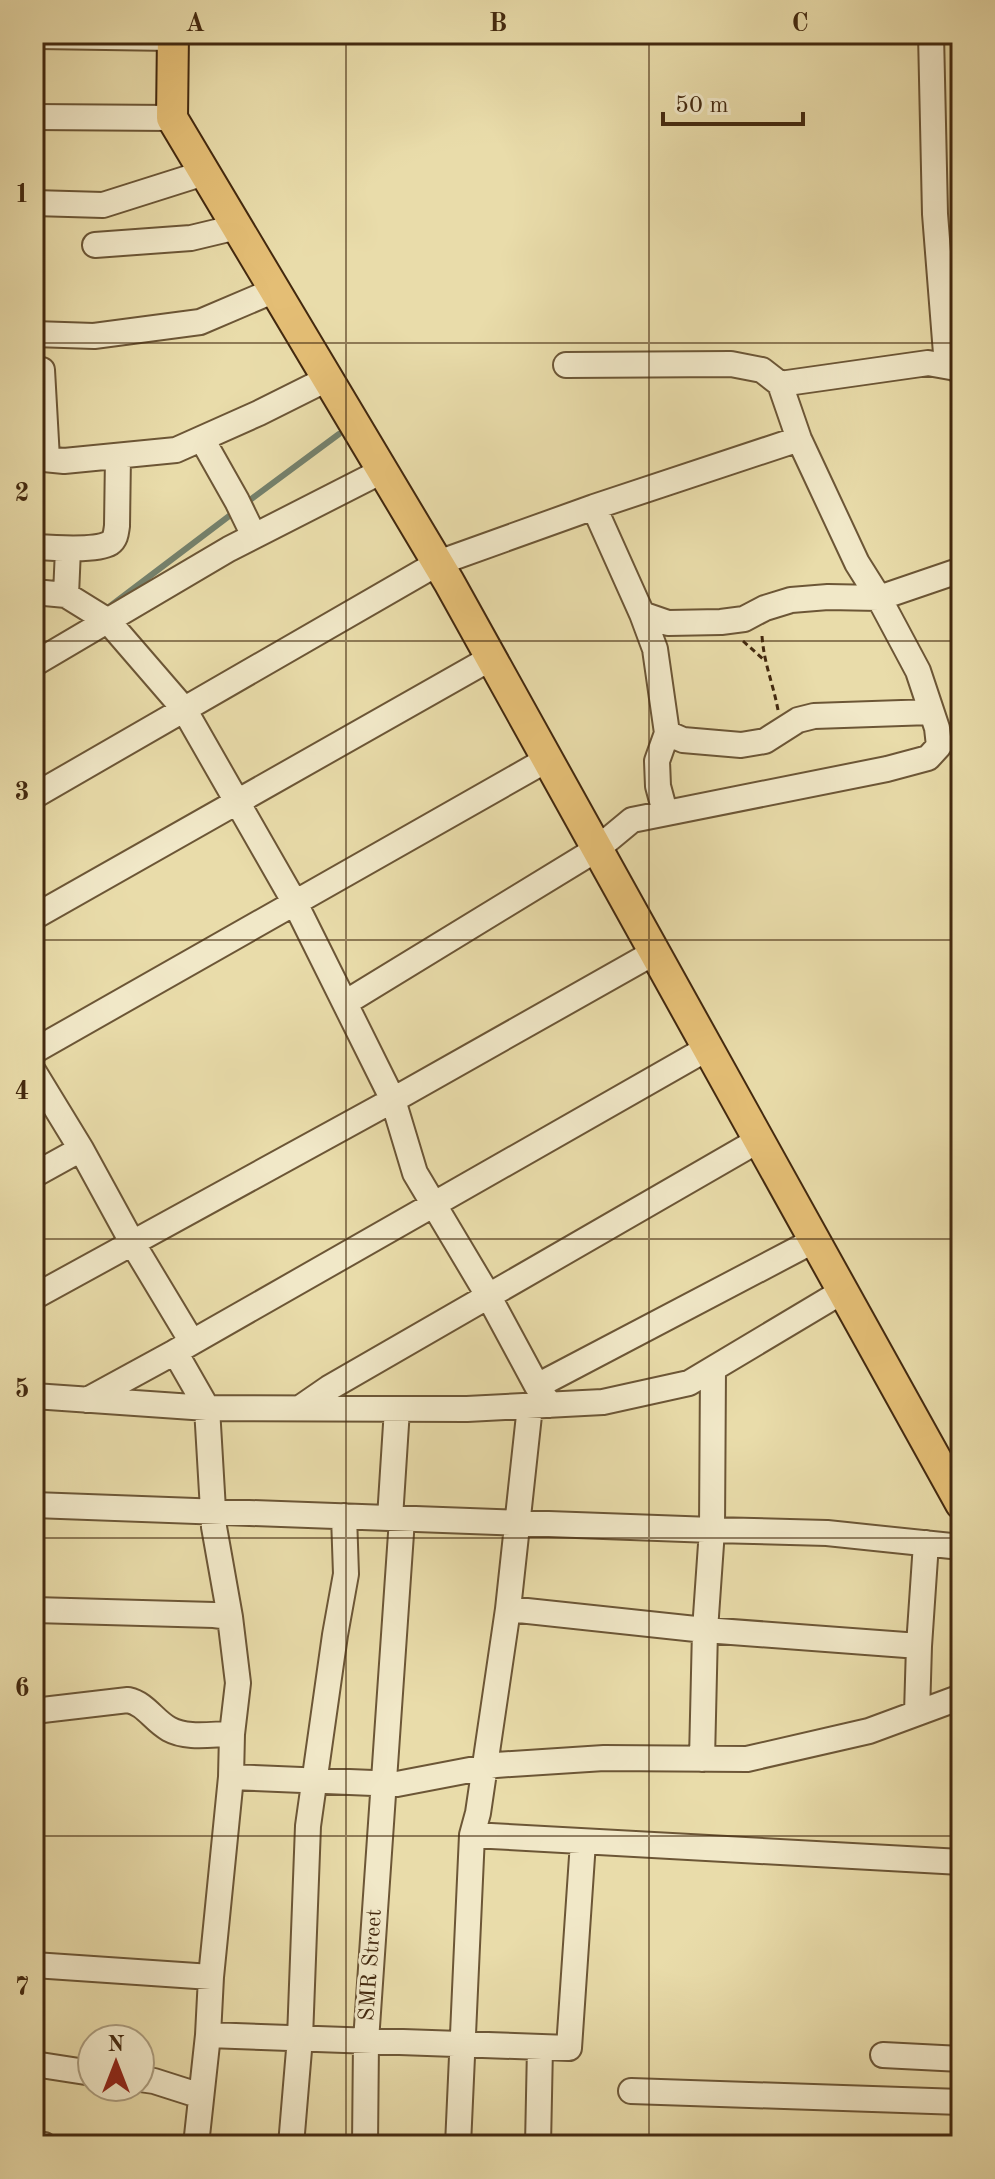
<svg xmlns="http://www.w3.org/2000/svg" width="995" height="2179" font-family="'Old Standard TT',serif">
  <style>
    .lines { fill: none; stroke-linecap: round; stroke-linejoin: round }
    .stream { stroke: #75816c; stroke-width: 6 }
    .minor-casing { stroke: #6c5636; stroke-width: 28 }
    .major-casing { stroke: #43290f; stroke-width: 34 }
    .path { stroke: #43290f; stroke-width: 3; stroke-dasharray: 6 4; stroke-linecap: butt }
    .minor { stroke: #f1e8c8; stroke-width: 24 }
    .major { stroke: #e4be75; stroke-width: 30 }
    .grid { fill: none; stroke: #43290f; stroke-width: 2; stroke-opacity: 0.55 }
    .labels { text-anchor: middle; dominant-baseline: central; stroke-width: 6; stroke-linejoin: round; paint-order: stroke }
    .street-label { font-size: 22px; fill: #43290f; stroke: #f1e8c8 }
    .neatline { fill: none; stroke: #43290f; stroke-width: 3 }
    .grid-label { font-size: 26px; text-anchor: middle; font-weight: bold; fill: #43290f }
  </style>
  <rect width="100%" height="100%" fill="#e9dcaa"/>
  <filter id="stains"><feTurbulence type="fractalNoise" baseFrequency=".0025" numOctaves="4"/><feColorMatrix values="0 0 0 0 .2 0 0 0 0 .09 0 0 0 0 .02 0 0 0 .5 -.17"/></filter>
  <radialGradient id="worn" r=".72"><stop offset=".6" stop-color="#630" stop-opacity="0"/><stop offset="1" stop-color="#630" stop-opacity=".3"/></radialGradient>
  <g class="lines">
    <path class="stream" d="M 246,503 L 339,434
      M 109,607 L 237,510"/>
    <defs>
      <path id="minor" d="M 931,34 L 935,214 L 947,366
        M 38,36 L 173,38
        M 34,117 L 172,118
        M 34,203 L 103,205 L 204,173
        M 95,245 L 191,238 L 237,227
        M 34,334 L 94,336 L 200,322 L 275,290
        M 42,370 L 47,459
        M 780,384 L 928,363 L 956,368 L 959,371
        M 202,439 L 237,501 L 254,536
        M 34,458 L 64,461 L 176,450 L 259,413 L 327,379
        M 594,507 L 642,614 L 655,649 L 667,733 L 657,761 L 658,786 L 665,812
        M 34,547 C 51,548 97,551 110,543 C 116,539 116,532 117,526 L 118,456
        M 34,592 L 66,595 L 108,621 L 184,709 L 295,903 L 393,1100 L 34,1297
        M 66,595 L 68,549
        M 642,614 L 668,623 L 721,622 L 744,619 L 765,608 L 791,600 L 828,597 L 879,598 L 961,570
        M 34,664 L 229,549 L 382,471
        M 667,733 L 683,740 L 741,745 L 765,741 L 798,720 L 814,716 L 931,712
        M 34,796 L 438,563 L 594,507 L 799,439
        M 34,917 L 491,658
        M 345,1003 L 597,849 L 632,820 L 887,769 L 928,758 L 939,746 L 937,728 L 918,671 L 879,598 L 857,563 L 821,486 L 799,439 L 780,384 L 762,370 L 731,364 L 566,365
        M 34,1051 L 548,759
        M 34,1072 L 81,1149 L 34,1175
        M 81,1149 L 133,1244 L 192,1342
        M 175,1352 L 708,1048
        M 537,1386 L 815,1240
        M 34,1396 L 207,1408 L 467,1409 L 603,1402 L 689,1383 L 843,1291
        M 550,1405 L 537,1386 L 489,1297 L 415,1173 L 393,1100 L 655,952
        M 300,1408 L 329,1388 L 759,1140
        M 34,1505 L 712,1530 L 713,1369
        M 390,1518 L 397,1409
        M 508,1609 L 705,1630 L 919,1646 L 917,1713
        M 34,1610 L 214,1615 L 230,1617 L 214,1527 L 207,1408 L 175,1352 L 87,1400
        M 919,1646 L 926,1543
        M 34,1711 L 128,1700 C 146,1704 153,1720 169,1729 C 187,1739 212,1734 232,1734
        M 702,1759 L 705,1630 L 712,1530 L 827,1533 L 961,1547
        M 231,1777 L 397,1784 L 496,1765 L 604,1758 L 747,1759 L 869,1731 L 961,1697
        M 472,1835 L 961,1862
        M 34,1965 L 211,1977
        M 208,2035 L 569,2048 L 583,1842
        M 883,2055 L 961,2059
        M 34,2064 L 92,2073
        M 140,2079 L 154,2081 L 201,2096
        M 631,2091 L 961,2102
        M 34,2144 L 44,2145
        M 196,2145 L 208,2035 L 211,1977 L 231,1777 L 232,1734 L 238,1683 L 230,1617
        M 291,2145 L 300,2038 L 308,1826 L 335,1635 L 346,1574 L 344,1516
        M 365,2145 L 366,2041 L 402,1519
        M 458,2145 L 472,1835 L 478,1813 L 508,1609 L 530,1406
        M 538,2145 L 540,2047"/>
      <path id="major" d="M 173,34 L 172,118 L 449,582 L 961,1504"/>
    </defs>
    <use href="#minor" class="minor-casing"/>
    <use href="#major" class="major-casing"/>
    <path class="path" d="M 762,636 C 764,664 773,683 778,710
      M 743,641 L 764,660"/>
    <use href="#minor" class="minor"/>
    <use href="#major" class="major"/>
  </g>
  <path class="grid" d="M 346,34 L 346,2145M 649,34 L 649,2145M 34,343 L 961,343M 34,641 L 961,641M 34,940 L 961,940M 34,1239 L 961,1239M 34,1538 L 961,1538M 34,1836 L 961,1836"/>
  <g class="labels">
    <g class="street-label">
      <text transform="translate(371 1965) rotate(-86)">SMR Street</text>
    </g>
  </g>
  <rect width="995" height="2179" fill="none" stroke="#e9dcaa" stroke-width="88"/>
  <g transform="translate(116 2063)"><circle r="38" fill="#f1e8c8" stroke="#ab9c7e" stroke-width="2"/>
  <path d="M0-6L14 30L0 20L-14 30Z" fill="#8f2418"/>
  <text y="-12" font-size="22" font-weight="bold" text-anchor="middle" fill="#43290f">N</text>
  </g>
  <path d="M663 112v12h140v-12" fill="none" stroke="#43290f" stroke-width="4"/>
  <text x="675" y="112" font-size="24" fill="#43290f" stroke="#f1e8c8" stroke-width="6" paint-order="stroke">50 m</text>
  <rect x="44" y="44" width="907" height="2091" class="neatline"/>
  <g class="grid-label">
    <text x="195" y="31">A</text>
    <text x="498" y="31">B</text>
    <text x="800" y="31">C</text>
    <text x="22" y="202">1</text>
    <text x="22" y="501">2</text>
    <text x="22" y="800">3</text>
    <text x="22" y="1099">4</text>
    <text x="22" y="1397">5</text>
    <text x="22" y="1696">6</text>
    <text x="22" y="1995">7</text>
  </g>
  <rect width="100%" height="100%" filter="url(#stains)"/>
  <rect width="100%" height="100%" fill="url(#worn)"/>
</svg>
